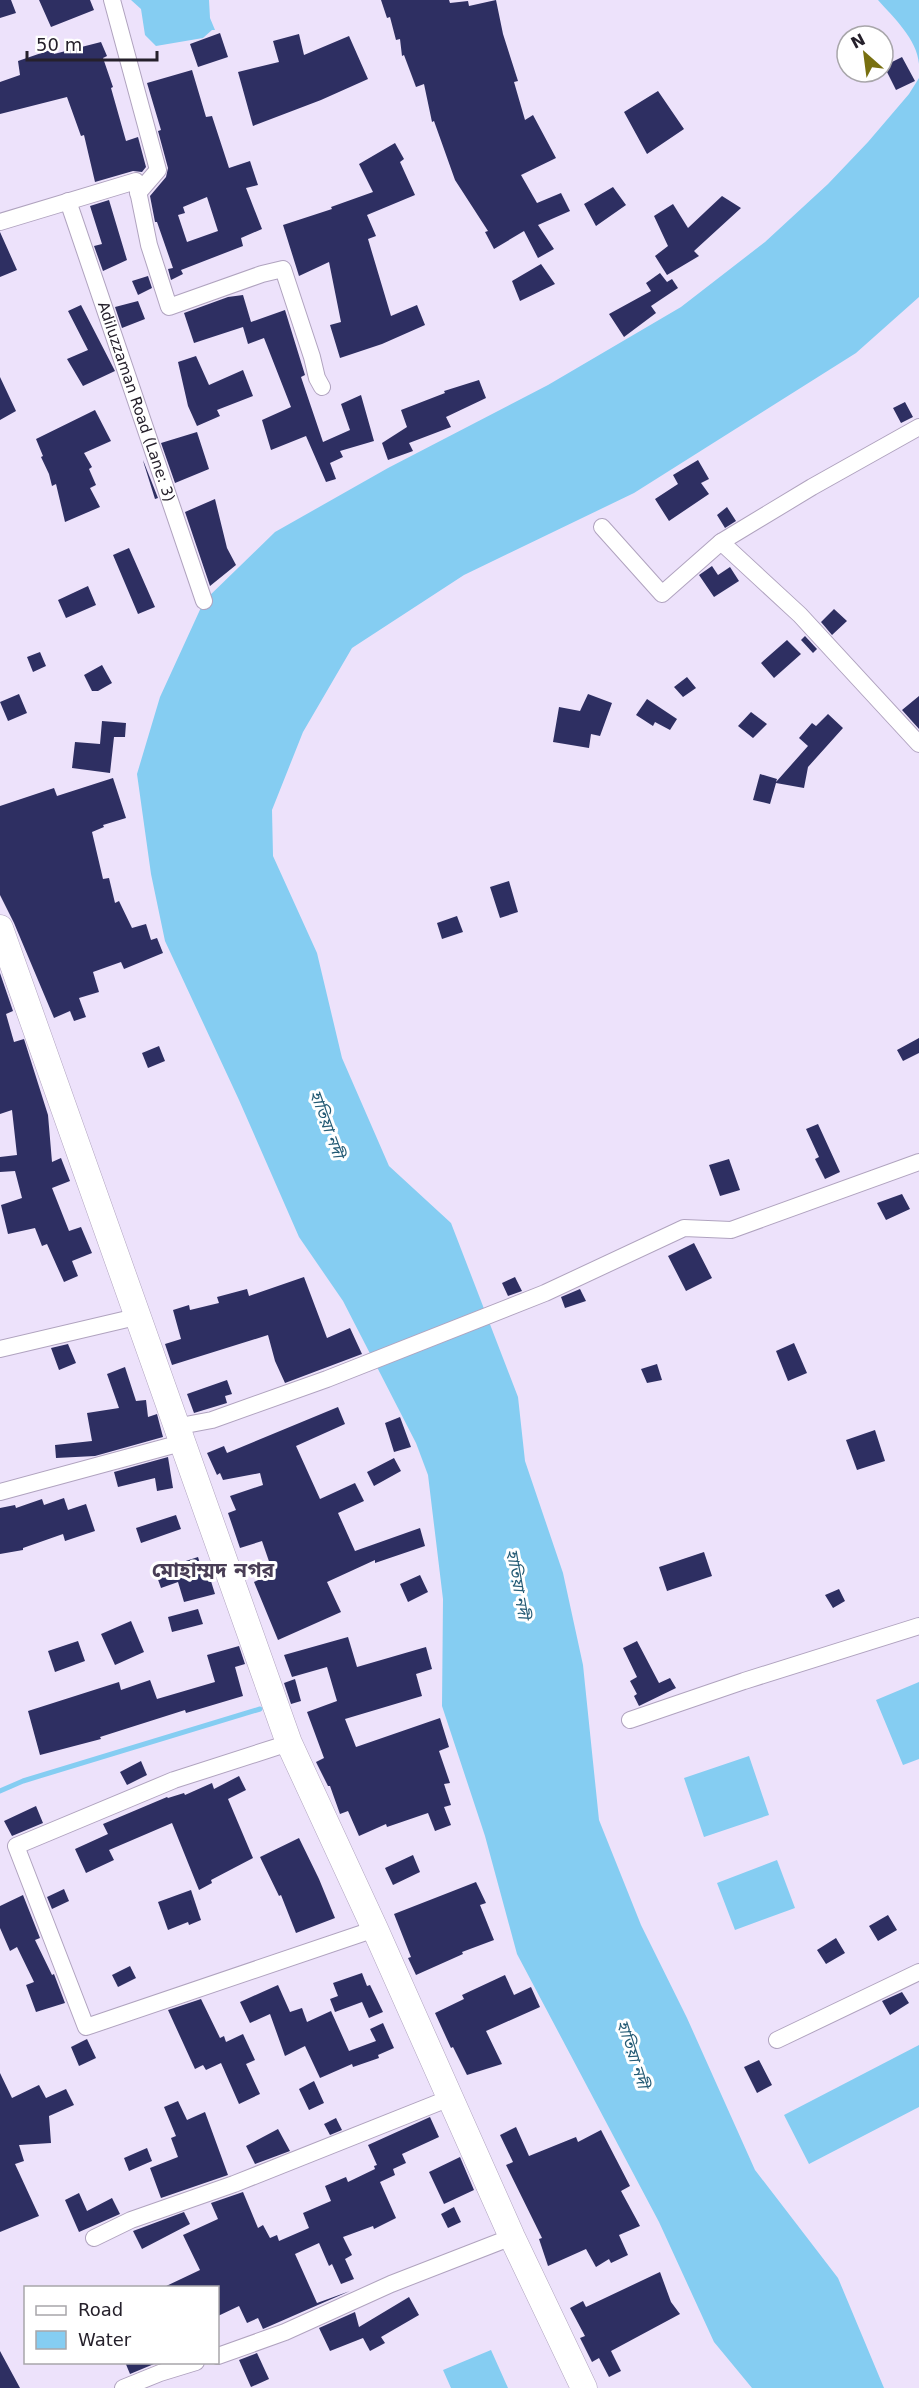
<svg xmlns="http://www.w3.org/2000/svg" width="919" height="2388" font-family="'DejaVu Sans','Noto Sans Bengali',sans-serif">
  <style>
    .water { fill: #85cdf2 }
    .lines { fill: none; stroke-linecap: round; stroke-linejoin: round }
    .stream { stroke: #85cdf2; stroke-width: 5 }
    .building { fill: #2e2f62; fill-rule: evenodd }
    .minor-casing { stroke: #b0a3bf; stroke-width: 18 }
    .primary-casing { stroke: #b0a3bf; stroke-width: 27 }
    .minor { stroke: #fff; stroke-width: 16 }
    .primary { stroke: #fff; stroke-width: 26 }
    .labels { text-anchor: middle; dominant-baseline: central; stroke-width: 6; stroke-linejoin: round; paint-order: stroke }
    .street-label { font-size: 15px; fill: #25202b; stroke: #fff }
    .water-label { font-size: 16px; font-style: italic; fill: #235a74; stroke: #fff }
    .district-label { font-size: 21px; font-weight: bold; fill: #493e56; stroke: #fff }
  </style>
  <rect width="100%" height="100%" fill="#ede2fb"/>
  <path class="water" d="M 131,0 L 209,0 L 210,18 L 215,30 L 212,30 L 203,38 L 156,46 L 145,35 L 141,9 Z
    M 878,0 L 919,0 L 919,64 C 917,39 894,18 878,0 Z
    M 919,78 L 919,297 L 856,353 L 634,493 L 464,575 L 352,648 L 303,732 L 272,810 L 273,856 L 317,953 L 342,1058 L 389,1166 L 451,1223 L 518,1397 L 525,1461 L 563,1573 L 583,1665 L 599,1820 L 641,1925 L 687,2018 L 755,2170 L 838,2278 L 884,2388 L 752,2388 L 714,2342 L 659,2222 L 517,1954 L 485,1836 L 442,1706 L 443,1599 L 428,1475 L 416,1443 L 343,1301 L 299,1237 L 239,1100 L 165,941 L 151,874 L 137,774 L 160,697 L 204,601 L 275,532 L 388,468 L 548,385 L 681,307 L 765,242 L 828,184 L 868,142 L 909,94 Z
    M 919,1682 L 919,1759 L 903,1765 L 876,1700 Z
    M 749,1756 L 769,1815 L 704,1837 L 684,1778 Z
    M 777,1860 L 795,1908 L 735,1930 L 717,1883 Z
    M 919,2045 L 919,2107 L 809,2164 L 784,2115 Z
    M 491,2350 L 508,2388 L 451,2388 L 443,2370 Z"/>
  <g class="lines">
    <path class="stream" d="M 0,1791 L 23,1781 L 260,1709"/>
  </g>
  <path class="building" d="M 0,0 L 11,0 L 16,13 L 0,18 Z
    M 39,0 L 90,0 L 94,10 L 51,27 Z
    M 381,0 L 449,0 L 450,3 L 468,1 L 469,6 L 496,0 L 503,34 L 518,81 L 514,82 L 525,120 L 533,115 L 556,158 L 521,175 L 537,203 L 561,193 L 570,211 L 538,225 L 554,249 L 538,258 L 524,231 L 494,249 L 485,232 L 488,231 L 455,180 L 434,121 L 432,122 L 424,84 L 416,87 L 404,55 L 402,56 L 400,39 L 396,40 L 390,17 L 387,18 Z
    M 220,33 L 228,57 L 198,67 L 190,44 Z
    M 299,34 L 304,55 L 349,36 L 368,79 L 321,100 L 253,126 L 238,72 L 279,62 L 273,41 Z
    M 101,42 L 107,56 L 103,58 L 113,87 L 111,88 L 126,141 L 138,137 L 146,167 L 142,172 L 133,171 L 95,182 L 84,135 L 81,136 L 67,97 L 0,114 L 0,82 L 20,75 L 18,61 L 53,49 L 54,54 Z
    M 902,57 L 915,81 L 896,90 L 884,66 Z
    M 192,70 L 206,117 L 212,116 L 229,168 L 250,161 L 258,185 L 246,188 L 262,229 L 241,238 L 243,246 L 181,270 L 183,274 L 171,280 L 168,269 L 173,268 L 157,222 L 155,222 L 150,196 L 166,177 L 168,168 L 158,131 L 161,130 L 147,83 ZM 207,197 L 218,231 L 187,242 L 178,215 L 185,213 L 183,207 Z
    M 658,91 L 684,129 L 647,154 L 624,112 Z
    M 395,143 L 404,159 L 400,162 L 415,195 L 367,215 L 376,236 L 368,239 L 391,316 L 417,305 L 425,325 L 382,344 L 340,358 L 330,325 L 341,322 L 329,262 L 299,276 L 283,225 L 332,209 L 331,207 L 373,192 L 359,164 Z
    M 613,187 L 626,205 L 596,226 L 584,204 Z
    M 722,196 L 741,208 L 694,251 L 699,256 L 667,275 L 655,256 L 668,246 L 654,216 L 673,204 L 688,228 Z
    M 109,200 L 127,260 L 103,271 L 94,246 L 102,244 L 90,206 Z
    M 0,232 L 17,270 L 0,277 Z
    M 541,264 L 555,284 L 520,301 L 512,281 Z
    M 660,273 L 667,282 L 672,279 L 678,288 L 651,306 L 656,313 L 624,337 L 609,314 L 651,291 L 646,283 Z
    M 148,276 L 152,288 L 138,295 L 132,281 Z
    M 243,295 L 251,322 L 285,310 L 305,375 L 301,377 L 323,442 L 350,430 L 341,404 L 361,395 L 374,441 L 340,451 L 343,457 L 330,463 L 336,479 L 326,482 L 306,436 L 271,450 L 262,420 L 291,407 L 264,338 L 248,344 L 243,327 L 194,343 L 184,313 L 228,297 Z
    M 138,301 L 145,319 L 122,328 L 115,307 Z
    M 81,305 L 115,371 L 83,386 L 67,359 L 88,350 L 68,311 Z
    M 196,356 L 209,385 L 243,370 L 253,396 L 217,410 L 220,416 L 197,426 L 188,406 L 178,362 Z
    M 0,377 L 16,411 L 0,420 Z
    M 479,380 L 486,398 L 446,417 L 451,427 L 409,443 L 413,451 L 388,460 L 382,443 L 407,427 L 401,410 L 445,393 L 444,391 Z
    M 905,402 L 913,417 L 901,423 L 893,408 Z
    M 95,410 L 111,441 L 84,453 L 92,467 L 89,469 L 96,485 L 90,488 L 100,507 L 65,522 L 56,484 L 52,486 L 49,474 L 41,457 L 43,456 L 36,439 Z
    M 197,432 L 209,469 L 175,483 L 161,443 Z
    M 143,460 L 158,498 L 155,499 L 144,464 Z
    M 698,460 L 709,479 L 701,483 L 709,494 L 669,521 L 655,499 L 678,484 L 673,475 Z
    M 215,499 L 227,548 L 236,565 L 210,586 L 185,512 Z
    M 727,507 L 736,521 L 725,528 L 717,515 Z
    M 129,548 L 155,607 L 138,614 L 113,555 Z
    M 712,566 L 718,575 L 730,567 L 739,581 L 714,597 L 699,575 Z
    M 88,586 L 96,605 L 66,618 L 58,600 Z
    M 834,609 L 847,621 L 832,635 L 821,622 Z
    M 805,636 L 817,649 L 813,653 L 801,640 Z
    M 787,640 L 801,654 L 774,678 L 761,663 Z
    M 40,652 L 46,666 L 33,672 L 27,657 Z
    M 102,665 L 112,683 L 98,691 L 92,691 L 84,675 Z
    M 687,677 L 696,688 L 683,697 L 674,687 Z
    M 19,694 L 27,713 L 8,721 L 0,702 Z
    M 588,694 L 612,703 L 600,736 L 591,734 L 589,748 L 553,742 L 559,707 L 580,711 Z
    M 919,696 L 919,729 L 902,710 Z
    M 647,699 L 677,719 L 670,730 L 655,722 L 653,726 L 636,715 Z
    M 751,712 L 767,724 L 753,738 L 738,726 Z
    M 828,714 L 843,728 L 808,767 L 804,788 L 776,783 L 770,804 L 753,800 L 760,774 L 777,779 L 776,782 L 808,746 L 799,738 L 812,723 L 816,726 Z
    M 102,721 L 126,723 L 125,737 L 114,737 L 110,773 L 72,768 L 75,742 L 100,744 Z
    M 113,778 L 126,818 L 103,825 L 104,827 L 92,832 L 103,879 L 109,878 L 115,903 L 119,901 L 132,928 L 146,924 L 151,940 L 157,938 L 163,953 L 124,969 L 121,962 L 93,972 L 99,992 L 79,998 L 86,1017 L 74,1021 L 70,1011 L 54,1018 L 14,923 L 0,895 L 0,806 L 54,788 L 57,796 Z
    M 509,881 L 518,912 L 500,918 L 490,887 Z
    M 457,916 L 463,932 L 442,939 L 437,923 Z
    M 0,973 L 13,1011 L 6,1014 L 14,1042 L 24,1039 L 48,1115 L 52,1162 L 61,1158 L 70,1181 L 52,1188 L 69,1231 L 81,1227 L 92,1253 L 72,1261 L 78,1276 L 64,1282 L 47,1244 L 42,1246 L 35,1228 L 8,1234 L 1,1205 L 22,1198 L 15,1171 L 0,1172 L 0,1157 L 17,1155 L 12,1110 L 0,1114 Z
    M 919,1038 L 919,1053 L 903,1061 L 897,1050 Z
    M 159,1046 L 165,1061 L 148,1068 L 142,1053 Z
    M 818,1124 L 840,1172 L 825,1179 L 815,1159 L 819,1157 L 806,1129 Z
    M 729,1159 L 740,1190 L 720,1196 L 709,1165 Z
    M 902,1194 L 910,1209 L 886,1220 L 877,1203 Z
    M 694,1243 L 712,1278 L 686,1291 L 668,1256 Z
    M 304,1277 L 327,1338 L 350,1328 L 362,1354 L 285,1383 L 275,1361 L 268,1335 L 172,1365 L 165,1344 L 181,1339 L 173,1310 L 189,1305 L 190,1310 L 219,1303 L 217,1297 L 247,1289 L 249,1296 Z
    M 515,1277 L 522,1291 L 508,1296 L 502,1283 Z
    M 580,1289 L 586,1301 L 565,1308 L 561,1297 Z
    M 794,1343 L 807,1373 L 788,1381 L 776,1351 Z
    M 68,1344 L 76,1363 L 59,1370 L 51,1348 Z
    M 657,1364 L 662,1380 L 647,1383 L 641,1369 Z
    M 125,1367 L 136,1401 L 146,1400 L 148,1417 L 157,1414 L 163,1437 L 95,1456 L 56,1458 L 55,1445 L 92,1441 L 87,1413 L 119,1408 L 107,1374 Z
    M 227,1380 L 232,1394 L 225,1396 L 227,1403 L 194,1413 L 187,1394 Z
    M 338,1407 L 345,1424 L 296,1446 L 320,1499 L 355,1483 L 364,1501 L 338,1513 L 355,1551 L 420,1528 L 425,1546 L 375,1563 L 375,1560 L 327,1582 L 341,1612 L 278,1640 L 254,1582 L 273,1573 L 262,1541 L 240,1548 L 228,1513 L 236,1510 L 230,1496 L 263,1485 L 260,1473 L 223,1480 L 220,1473 L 217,1475 L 207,1453 L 224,1446 L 227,1453 Z
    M 400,1417 L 411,1447 L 394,1452 L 385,1423 Z
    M 875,1430 L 885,1461 L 857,1470 L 846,1440 Z
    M 168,1457 L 173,1488 L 157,1491 L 155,1478 L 118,1487 L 114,1472 Z
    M 394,1458 L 401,1471 L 374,1486 L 367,1472 Z
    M 64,1498 L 68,1510 L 86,1504 L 95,1531 L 65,1541 L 63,1534 L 23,1548 L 23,1550 L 0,1554 L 0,1508 L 15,1505 L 16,1508 L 42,1499 L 44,1505 Z
    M 176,1515 L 181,1529 L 141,1543 L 136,1528 Z
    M 704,1552 L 712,1576 L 667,1591 L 659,1567 Z
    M 198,1557 L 205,1579 L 210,1578 L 215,1594 L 184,1602 L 178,1582 L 161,1588 L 155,1571 Z
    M 420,1575 L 428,1592 L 408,1602 L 400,1584 Z
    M 839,1589 L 845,1601 L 833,1608 L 825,1595 Z
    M 198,1609 L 203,1624 L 172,1632 L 168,1617 Z
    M 131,1621 L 144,1652 L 115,1665 L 101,1634 Z
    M 348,1637 L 357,1667 L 426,1647 L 432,1669 L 416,1674 L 422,1696 L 345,1719 L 356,1747 L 440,1718 L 449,1747 L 439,1751 L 450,1783 L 444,1784 L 451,1805 L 444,1807 L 451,1825 L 435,1831 L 428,1813 L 387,1827 L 386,1824 L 359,1836 L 348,1811 L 340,1814 L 330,1786 L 328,1786 L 316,1762 L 324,1758 L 307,1712 L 337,1701 L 327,1667 L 292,1677 L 284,1655 Z
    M 78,1641 L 85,1661 L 55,1672 L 48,1651 Z
    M 637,1641 L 659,1683 L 670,1678 L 676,1688 L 639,1706 L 634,1696 L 637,1694 L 630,1681 L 637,1677 L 623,1648 Z
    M 239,1646 L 245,1664 L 235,1667 L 243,1696 L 186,1713 L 185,1710 L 100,1737 L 101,1739 L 40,1755 L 28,1711 L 119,1682 L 121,1690 L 150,1680 L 157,1699 L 215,1682 L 207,1655 Z
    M 295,1679 L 301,1701 L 291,1704 L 284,1683 Z
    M 141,1761 L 147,1775 L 127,1785 L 120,1772 Z
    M 239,1776 L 246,1790 L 228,1799 L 253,1858 L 211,1880 L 212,1883 L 199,1890 L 172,1823 L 109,1850 L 114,1860 L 86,1873 L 75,1849 L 108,1834 L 103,1824 L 167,1797 L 168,1798 L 184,1793 L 185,1795 L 212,1783 L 214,1789 Z
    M 36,1806 L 43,1823 L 12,1836 L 4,1821 Z
    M 299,1838 L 319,1879 L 335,1918 L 296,1933 L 281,1895 L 279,1896 L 260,1857 Z
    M 413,1855 L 420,1872 L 393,1885 L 385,1868 Z
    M 476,1882 L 486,1903 L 480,1905 L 494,1940 L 462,1952 L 463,1954 L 416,1975 L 408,1958 L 411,1957 L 394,1914 Z
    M 64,1889 L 69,1901 L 52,1909 L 47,1897 Z
    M 191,1890 L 201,1920 L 189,1925 L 188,1922 L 168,1930 L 158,1902 Z
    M 23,1895 L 40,1938 L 35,1940 L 52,1975 L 54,1974 L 65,2003 L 36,2012 L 26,1985 L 34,1982 L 17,1947 L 10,1951 L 0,1928 L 0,1906 Z
    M 888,1915 L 897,1930 L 878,1941 L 869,1926 Z
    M 836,1938 L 845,1953 L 826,1964 L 817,1950 Z
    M 130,1966 L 136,1978 L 118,1987 L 112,1975 Z
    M 362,1973 L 367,1986 L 370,1985 L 383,2012 L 369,2018 L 362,2002 L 335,2012 L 330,1999 L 338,1996 L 333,1983 Z
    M 505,1975 L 514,1995 L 531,1987 L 540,2007 L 486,2031 L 502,2064 L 467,2075 L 453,2047 L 451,2048 L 435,2013 L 464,1999 L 462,1995 Z
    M 278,1985 L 290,2012 L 302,2008 L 307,2022 L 331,2011 L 349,2051 L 376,2041 L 370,2029 L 383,2023 L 394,2048 L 378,2055 L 379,2058 L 353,2067 L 352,2064 L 320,2078 L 305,2046 L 285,2056 L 270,2014 L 250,2023 L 240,2002 Z
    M 902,1992 L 909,2003 L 890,2015 L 882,2001 Z
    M 201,1999 L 220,2038 L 224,2036 L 226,2042 L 243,2034 L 255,2060 L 246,2064 L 260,2094 L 239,2104 L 221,2063 L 206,2070 L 203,2065 L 195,2069 L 168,2010 Z
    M 87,2039 L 96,2058 L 79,2066 L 71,2047 Z
    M 759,2060 L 772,2085 L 757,2093 L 744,2067 Z
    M 0,2073 L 12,2098 L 39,2085 L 46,2098 L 66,2089 L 74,2105 L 49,2116 L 51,2143 L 19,2145 L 24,2161 L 15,2164 L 39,2216 L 0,2232 Z
    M 314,2081 L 324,2103 L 309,2110 L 299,2089 Z
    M 178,2101 L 187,2120 L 205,2112 L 228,2175 L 161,2198 L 150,2168 L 178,2157 L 171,2138 L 176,2136 L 164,2107 Z
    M 430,2117 L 439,2137 L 402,2154 L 406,2163 L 393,2169 L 395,2175 L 380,2182 L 396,2218 L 374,2229 L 373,2226 L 343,2237 L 352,2255 L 345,2259 L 354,2279 L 341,2284 L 332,2264 L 329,2266 L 319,2243 L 295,2254 L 317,2303 L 350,2291 L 263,2329 L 258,2318 L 247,2323 L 239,2306 L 218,2316 L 218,2288 L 162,2288 L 200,2270 L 183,2235 L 218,2219 L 211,2203 L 243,2192 L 258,2228 L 263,2225 L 270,2238 L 277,2235 L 279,2241 L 309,2228 L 303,2213 L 331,2201 L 325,2186 L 346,2177 L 348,2182 L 375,2169 L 374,2166 L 377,2165 L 368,2145 Z
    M 336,2118 L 342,2130 L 330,2135 L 324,2124 Z
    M 516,2127 L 529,2156 L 576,2137 L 578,2142 L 601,2130 L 630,2186 L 621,2191 L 640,2226 L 619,2235 L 628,2255 L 611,2263 L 609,2259 L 596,2267 L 586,2249 L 548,2266 L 539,2239 L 542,2238 L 506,2165 L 513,2162 L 500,2135 Z
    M 278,2129 L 290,2151 L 255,2164 L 246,2146 Z
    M 147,2148 L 152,2161 L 129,2171 L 124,2158 Z
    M 460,2157 L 474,2190 L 444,2204 L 429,2172 Z
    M 79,2193 L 87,2211 L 112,2198 L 120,2214 L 79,2232 L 65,2200 Z
    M 454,2207 L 461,2222 L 448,2228 L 441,2214 Z
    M 184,2212 L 190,2224 L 142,2249 L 133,2231 Z
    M 660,2272 L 671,2302 L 680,2314 L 611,2351 L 621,2371 L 609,2377 L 599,2358 L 592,2362 L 580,2338 L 585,2336 L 570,2308 L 583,2301 L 586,2307 Z
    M 409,2297 L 419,2315 L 381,2337 L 385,2343 L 370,2351 L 363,2338 L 330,2351 L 319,2328 L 355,2312 L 359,2327 Z
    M 0,2351 L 20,2388 L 0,2388 Z
    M 257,2353 L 269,2379 L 251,2387 L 239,2360 Z
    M 125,2362 L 153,2362 L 154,2364 L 130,2374 Z"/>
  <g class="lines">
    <defs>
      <g id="minor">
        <path d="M 112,0 L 158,170 L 138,193"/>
        <path id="s1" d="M 68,201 L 204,601"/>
        <path d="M 0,222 L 136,181 L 149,245 L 169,307 L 262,274 L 283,269 L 312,357 L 317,378 L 322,387"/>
        <path d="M 602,527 L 662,594 L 721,542 L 800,615 L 919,744"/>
        <path d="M 721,542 L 812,487 L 919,427"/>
        <path d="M 0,1349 L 136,1317"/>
        <path d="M 175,1427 L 212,1420 L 327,1379 L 545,1293 L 684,1228 L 731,1230 L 919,1162"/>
        <path d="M 0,1492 L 181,1443"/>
        <path d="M 630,1720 L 744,1681 L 919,1626"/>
        <path d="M 289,1743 L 174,1780 L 16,1846 L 86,2027 L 375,1929"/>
        <path d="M 777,2040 L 919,1972"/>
        <path d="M 94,2238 L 131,2220 L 234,2184 L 450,2098"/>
        <path d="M 218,2356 L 285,2332 L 391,2284 L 512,2237"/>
        <path d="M 123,2388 L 160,2373 L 196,2362"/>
      </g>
      <path id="primary" d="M 0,928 L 289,1743 L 375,1929 L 512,2237 L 584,2388"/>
    </defs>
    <use href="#minor" class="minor-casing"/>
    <use href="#primary" class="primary-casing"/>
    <use href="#minor" class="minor"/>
    <use href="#primary" class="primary"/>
  </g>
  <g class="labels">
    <g class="street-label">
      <text stroke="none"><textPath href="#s1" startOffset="212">Adiluzzaman Road (Lane: 3)</textPath></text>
    </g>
    <g class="water-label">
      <text transform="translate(327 1124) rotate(70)">হাতিয়া নদী</text>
      <text transform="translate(518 1584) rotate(80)">হাতিয়া নদী</text>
      <text transform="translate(633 2054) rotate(72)">হাতিয়া নদী</text>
    </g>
    <g class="district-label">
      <text x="213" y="1570">মোহাম্মদ নগর</text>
    </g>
  </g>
  <rect x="24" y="2286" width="195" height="78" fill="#ffffff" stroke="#a8a6aa" stroke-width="1.5"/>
  <rect x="36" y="2306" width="30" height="9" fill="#ffffff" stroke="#a8a6aa" stroke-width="1.5"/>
  <text x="78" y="2316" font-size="18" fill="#25202b">Road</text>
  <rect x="36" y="2331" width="30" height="18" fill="#85cdf2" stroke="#a8a6aa" stroke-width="1.5"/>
  <text x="78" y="2346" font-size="18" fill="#25202b">Water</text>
  <g transform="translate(865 54) rotate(332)"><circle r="28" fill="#ffffff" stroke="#a8a6aa" stroke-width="1.5"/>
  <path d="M0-4.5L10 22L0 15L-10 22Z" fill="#787010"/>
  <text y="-9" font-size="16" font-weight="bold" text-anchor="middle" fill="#25202b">N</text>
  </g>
  <path d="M27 51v9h130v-9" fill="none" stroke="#25202b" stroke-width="3"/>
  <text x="36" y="51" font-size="18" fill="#25202b" stroke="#ffffff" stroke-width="4.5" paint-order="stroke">50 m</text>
</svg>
